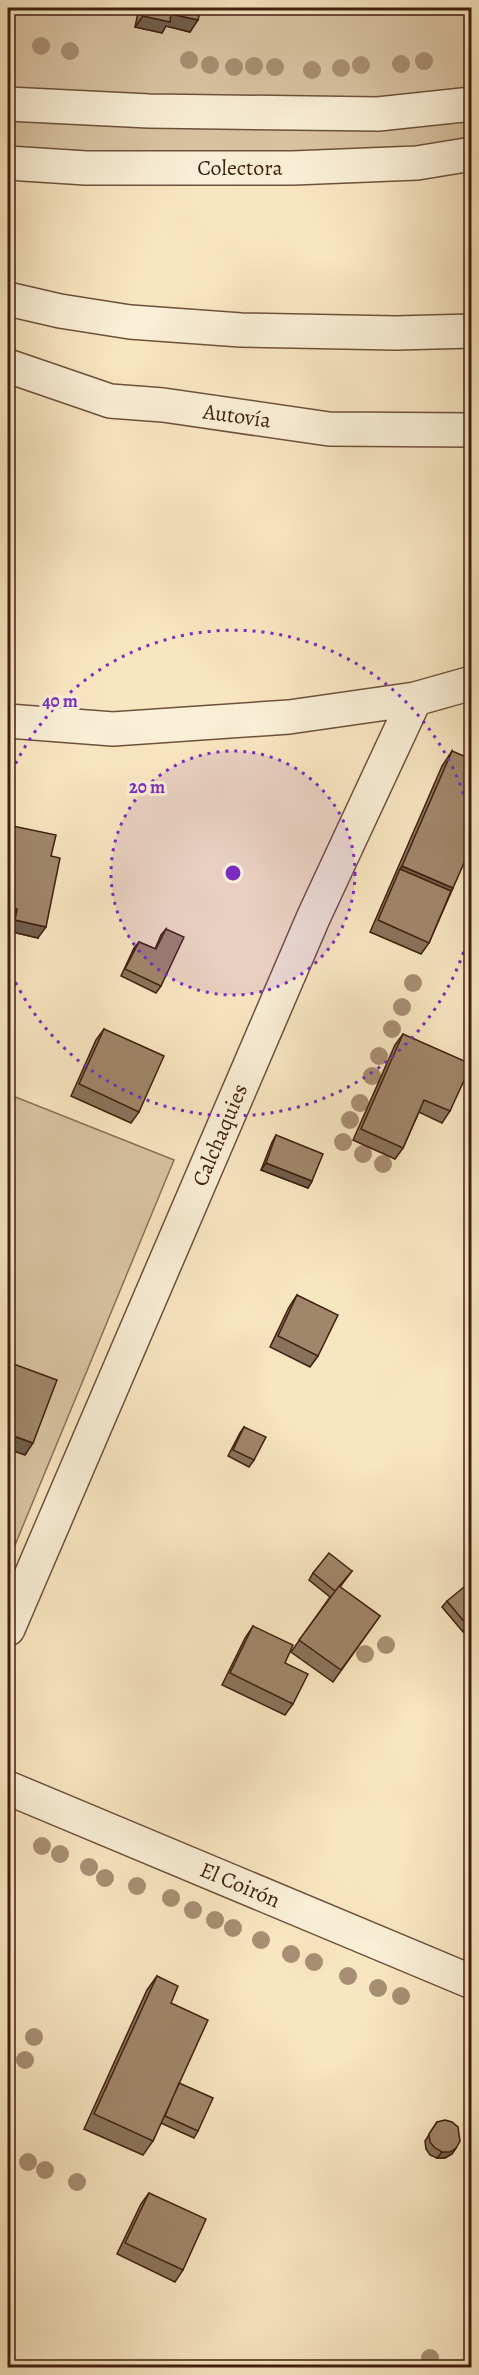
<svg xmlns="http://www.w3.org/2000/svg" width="479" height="2375" font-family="Alegreya,serif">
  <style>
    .green { fill: #d9c4a3; stroke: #8c7258; stroke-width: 1.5 }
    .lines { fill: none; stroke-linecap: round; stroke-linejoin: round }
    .minor-casing { stroke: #6e513b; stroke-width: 36 }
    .tertiary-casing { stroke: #6e513b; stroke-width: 36 }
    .minor { stroke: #faefd7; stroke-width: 33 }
    .tertiary { stroke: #faefd7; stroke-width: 33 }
    .tree { fill: #a88f73 }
    .wall { fill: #8a735c; stroke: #401f0e; stroke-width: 1.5 }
    .shaded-wall { fill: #705e4b; stroke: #401f0e; stroke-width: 1.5 }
    .building { fill: #a0866b; stroke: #401f0e; stroke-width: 1.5 }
    .ring { fill: none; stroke: #7b2cbf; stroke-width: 3; stroke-dasharray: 3 6 }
    .labels { text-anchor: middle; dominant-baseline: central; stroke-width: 6; stroke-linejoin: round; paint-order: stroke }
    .street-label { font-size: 22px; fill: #401f0e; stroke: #faefd7 }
    .centre { fill: #7b2cbf; stroke: #faefd7; stroke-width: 3 }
    .ring-label { font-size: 18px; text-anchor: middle; font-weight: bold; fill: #7b2cbf; stroke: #faefd7; stroke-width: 6; stroke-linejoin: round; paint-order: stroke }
  </style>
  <rect width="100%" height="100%" fill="#f8e6c1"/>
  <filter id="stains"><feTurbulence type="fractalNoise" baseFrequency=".00333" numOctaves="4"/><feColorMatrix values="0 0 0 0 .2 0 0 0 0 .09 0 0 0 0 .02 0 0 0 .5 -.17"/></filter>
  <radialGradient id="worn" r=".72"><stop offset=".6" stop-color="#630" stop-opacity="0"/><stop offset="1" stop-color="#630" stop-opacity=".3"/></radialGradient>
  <path class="green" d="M 8,8 L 471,8 L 471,154 L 8,163 Z
    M 8,1094 L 174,1160 L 8,1562 Z"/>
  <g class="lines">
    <defs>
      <path id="minor" d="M 8,104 L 149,111 L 378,114 L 472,104
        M 8,163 L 86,168 L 293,168 L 417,163 L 472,154
        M 8,721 L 113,729 L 289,717 L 415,699
        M 8,1629 L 314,916 L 415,699 L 472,683
        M 8,1788 L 472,1982"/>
      <path id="tertiary" d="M 8,299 L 60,311 L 130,322 L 241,330 L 396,333 L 472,331
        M 8,366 L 110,401 L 163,405 L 329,429 L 472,430"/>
    </defs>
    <use href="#minor" class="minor-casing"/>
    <use href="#tertiary" class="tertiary-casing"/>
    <use href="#minor" class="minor"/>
    <use href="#tertiary" class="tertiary"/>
  </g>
  <g class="tree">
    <circle cx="41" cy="46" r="9"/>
    <circle cx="70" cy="51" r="9"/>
    <circle cx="189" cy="60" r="9"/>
    <circle cx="424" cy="61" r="9"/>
    <circle cx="401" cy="64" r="9"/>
    <circle cx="210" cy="65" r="9"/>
    <circle cx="361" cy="65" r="9"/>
    <circle cx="254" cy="66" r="9"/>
    <circle cx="234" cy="67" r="9"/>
    <circle cx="275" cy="67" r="9"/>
    <circle cx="341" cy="68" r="9"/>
    <circle cx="312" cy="70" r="9"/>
    <circle cx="413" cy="983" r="9"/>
    <circle cx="402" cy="1007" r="9"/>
    <circle cx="392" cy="1029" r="9"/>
    <circle cx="379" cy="1056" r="9"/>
    <circle cx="372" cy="1076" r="9"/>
    <circle cx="360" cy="1103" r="9"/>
    <circle cx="350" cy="1120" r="9"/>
    <circle cx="343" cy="1142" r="9"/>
    <circle cx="363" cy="1154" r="9"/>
    <circle cx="383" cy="1164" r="9"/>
    <circle cx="386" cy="1645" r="9"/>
    <circle cx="365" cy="1654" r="9"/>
    <circle cx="42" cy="1846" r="9"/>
    <circle cx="60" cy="1854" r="9"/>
    <circle cx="89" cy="1867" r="9"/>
    <circle cx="105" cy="1878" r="9"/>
    <circle cx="137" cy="1886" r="9"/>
    <circle cx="171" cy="1898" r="9"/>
    <circle cx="193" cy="1910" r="9"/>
    <circle cx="215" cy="1920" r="9"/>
    <circle cx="233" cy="1928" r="9"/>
    <circle cx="261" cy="1940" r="9"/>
    <circle cx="291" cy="1954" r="9"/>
    <circle cx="314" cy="1962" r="9"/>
    <circle cx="348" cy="1976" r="9"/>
    <circle cx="378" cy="1988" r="9"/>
    <circle cx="401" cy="1996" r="9"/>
    <circle cx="34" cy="2037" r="9"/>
    <circle cx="25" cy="2060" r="9"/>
    <circle cx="28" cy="2162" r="9"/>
    <circle cx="45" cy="2170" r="9"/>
    <circle cx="77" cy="2182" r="9"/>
    <circle cx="430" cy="2358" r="9"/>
  </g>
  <path class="wall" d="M 139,8 L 201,8 L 190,32 L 166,26 L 162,33 L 135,27 Z
    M 452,751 L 453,888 L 429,943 L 421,954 L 370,932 L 442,766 Z
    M 8,825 L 51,856 L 38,938 L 8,931 L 9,920 L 8,920 Z
    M 166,929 L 161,986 L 156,993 L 121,976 L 134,948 L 139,942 L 155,949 L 161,935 Z
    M 104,1029 L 139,1112 L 131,1123 L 71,1096 L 96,1040 Z
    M 403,1034 L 450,1111 L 442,1123 L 419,1112 L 403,1148 L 395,1159 L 353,1140 L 395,1045 Z
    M 276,1135 L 312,1181 L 308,1188 L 261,1170 L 272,1142 Z
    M 297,1295 L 318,1356 L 310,1367 L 270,1347 L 289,1307 Z
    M 244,1427 L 254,1460 L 249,1467 L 228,1456 L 240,1433 Z
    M 352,1571 L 340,1587 L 380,1616 L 333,1682 L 291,1652 L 330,1597 L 309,1580 L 313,1573 Z
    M 447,1601 L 471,1624 L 463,1632 L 442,1607 Z
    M 253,1626 L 293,1704 L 285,1715 L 222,1685 L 245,1638 Z
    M 157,1976 L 171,2003 L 179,2083 L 198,2131 L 194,2138 L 161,2123 L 153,2141 L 143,2155 L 84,2129 L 147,1990 Z
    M 437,2122 L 456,2148 L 452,2154 L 445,2158 L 437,2158 L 430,2155 L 426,2149 L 425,2141 Z
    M 149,2193 L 183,2270 L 175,2282 L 117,2254 L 141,2204 Z"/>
  <path class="shaded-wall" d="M 171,14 L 198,20 L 190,32 L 166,26 L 162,33 L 135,27 L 143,16 Z
    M 402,866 L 453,888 L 443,903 L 400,869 Z
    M 8,907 L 17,909 L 9,920 L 8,920 Z
    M 15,920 L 46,927 L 38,938 L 8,931 Z
    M 266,1163 L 312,1181 L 308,1188 L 261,1170 Z
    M 8,1434 L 33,1443 L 25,1455 L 8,1449 Z
    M 471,1622 L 471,1624 L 463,1632 L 467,1625 Z
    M 456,2148 L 452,2154 L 445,2158 L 437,2158 L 442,2152 Z"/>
  <path class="building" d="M 145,8 L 201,8 L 198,20 L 171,14 L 170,22 L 143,16 Z
    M 452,751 L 471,759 L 471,847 L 453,888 L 402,866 Z
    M 8,825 L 56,835 L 51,856 L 60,858 L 46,927 L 15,920 L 17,909 L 8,907 Z
    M 400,869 L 451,891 L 429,943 L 378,920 Z
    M 166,929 L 184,937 L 161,986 L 125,969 L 139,942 L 156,949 Z
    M 104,1029 L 164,1056 L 139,1112 L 79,1084 Z
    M 403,1034 L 471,1064 L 471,1065 L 450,1111 L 424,1100 L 403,1148 L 361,1129 Z
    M 276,1135 L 323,1154 L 312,1181 L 266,1163 Z
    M 297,1295 L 338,1315 L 318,1356 L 278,1336 Z
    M 8,1362 L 57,1380 L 33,1443 L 8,1434 Z
    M 244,1427 L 266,1437 L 254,1460 L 233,1450 Z
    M 329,1553 L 352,1571 L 335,1591 L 313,1573 Z
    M 339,1586 L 380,1616 L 341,1670 L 299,1640 Z
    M 464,1587 L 471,1596 L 471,1622 L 467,1625 L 447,1601 Z
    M 253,1626 L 293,1645 L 285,1663 L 308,1674 L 293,1704 L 230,1673 Z
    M 157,1976 L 178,1986 L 171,2003 L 208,2020 L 153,2141 L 94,2114 Z
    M 179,2083 L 213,2098 L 198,2131 L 165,2116 Z
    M 445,2120 L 452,2122 L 458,2127 L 460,2141 L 456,2148 L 450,2152 L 442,2152 L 435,2148 L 430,2142 L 429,2134 L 437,2122 Z
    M 149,2193 L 206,2219 L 183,2270 L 125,2243 Z"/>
  <circle cx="233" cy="873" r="122" fill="#7b2cbf" fill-opacity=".12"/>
  <g class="ring">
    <circle cx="233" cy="873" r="122"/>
    <path d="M471 926A244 244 0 0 1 8 966M8 780A244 244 0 0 1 471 820"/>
  </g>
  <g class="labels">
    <g class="street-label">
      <text x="240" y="168">Colectora</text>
      <text transform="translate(237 416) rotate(8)">Autovía</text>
      <text transform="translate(220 1135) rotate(-67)">Calchaquies</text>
      <text transform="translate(240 1885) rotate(23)">El Coirón</text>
    </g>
  </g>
  <circle cx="233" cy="873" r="9" class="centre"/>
  <g class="ring-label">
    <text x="60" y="707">40 m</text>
    <text x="147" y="793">20 m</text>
  </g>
  <rect width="479" height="2375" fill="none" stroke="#f8e6c1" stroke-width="30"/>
  <rect x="9" y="9" width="461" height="2357" fill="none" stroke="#401f0e" stroke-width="3"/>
  <rect x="15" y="15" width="449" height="2345" fill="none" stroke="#401f0e" stroke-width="1.5"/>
  <rect width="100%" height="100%" filter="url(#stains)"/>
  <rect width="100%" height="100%" fill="url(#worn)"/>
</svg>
